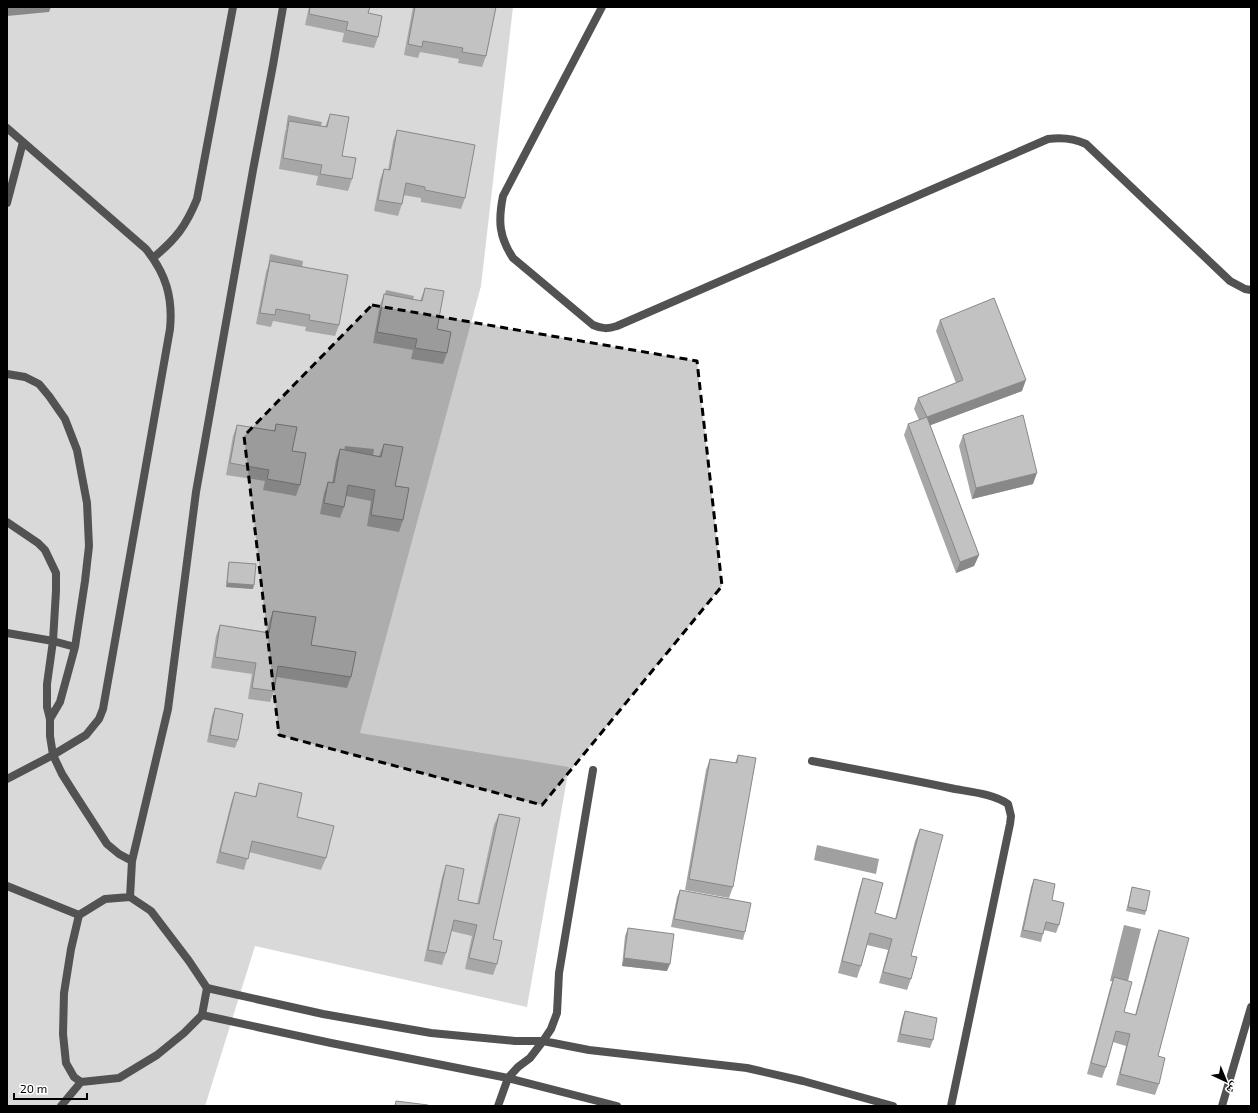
<svg xmlns="http://www.w3.org/2000/svg" width="1258" height="1113" font-family="'Exo 2','Noto Naskh Arabic',sans-serif">
  <style>
    .green { fill: #d9d9d9 }
    .water { fill: #a0a0a0 }
    .lines { fill: none; stroke-linecap: round; stroke-linejoin: round }
    .lane { stroke: #525252; stroke-width: 8 }
    .street { stroke: #525252; stroke-width: 8 }
    .wall { fill: #a7a7a7 }
    .shaded-wall { fill: #888 }
    .building { fill: #c2c2c2; stroke: #888 }
    .marked { fill: #000; fill-opacity: 0.2; stroke: #000; stroke-width: 3; stroke-dasharray: 8 5; stroke-linejoin: round }
  </style>
  <rect width="100%" height="100%" fill="#fff"/>
  <path class="green" d="M 7,7 L 513,7 L 481,286 L 360,733 L 569,767 L 527,1007 L 255,946 L 205,1106 L 7,1106 Z"/>
  <path class="water" d="M 288,115 L 322,122 L 319,134 L 286,128 Z
    M 270,254 L 303,261 L 301,274 L 268,267 Z
    M 386,290 L 414,296 L 410,309 L 383,303 Z
    M 345,446 L 374,449 L 372,463 L 343,458 Z
    M 817,845 L 879,859 L 876,874 L 814,860 Z
    M 1124,925 L 1141,929 L 1127,985 L 1110,981 Z"/>
  <g class="lines">
    <path class="lane" d="M 7,128 L 146,249 C 166,274 173,297 170,329 L 103,709 L 99,719 L 86,735 L 53,755 L 7,779
      M 7,203 L 23,142
      M 153,258 C 176,239 186,226 197,199 L 233,7
      M 7,374 L 25,377 L 39,384 L 49,396 L 65,419 L 77,450 L 87,503 L 89,546 L 85,581 L 75,647 L 60,702 L 50,719
      M 7,522 L 38,543 L 45,550 L 56,573 L 56,591 L 53,641 L 47,684 L 47,707 L 50,719 L 50,736 L 53,755 L 62,774 L 74,793 L 107,844 L 119,854 L 132,861
      M 7,633 L 53,641 L 75,647
      M 7,886 L 79,915
      M 130,897 L 132,861 L 168,709 L 196,492 L 253,170 L 273,65 L 283,7
      M 202,1015 L 184,1033 L 157,1055 L 119,1078 L 81,1082 L 74,1077 L 66,1063 L 63,1034 L 64,993 L 71,949 L 79,915 L 105,899 L 130,897 L 151,911 L 189,961 L 207,988
      M 61,1106 L 81,1082"/>
    <path class="street" d="M 602,7 L 503,196 C 498,221 499,237 513,258 L 593,325 C 602,329 608,329 617,326 L 1048,139 C 1062,137 1073,138 1086,144 L 1230,281 L 1245,289 L 1251,290
      M 812,761 C 860,770 908,779 955,789 C 972,792 993,794 1008,804 L 1011,816 L 1010,824 L 951,1106
      M 498,1106 L 508,1078 L 518,1067 L 530,1058 L 543,1041 L 551,1029 L 557,1013 L 559,973 L 593,770
      M 617,1106 L 508,1078 L 331,1043 L 202,1015 L 207,988 L 323,1014 L 431,1033 L 515,1041 L 543,1041 L 589,1050 L 747,1068 L 803,1081 L 893,1106
      M 1222,1106 L 1251,1007"/>
  </g>
  <path class="wall" d="M 309,7 L 370,7 L 368,13 L 378,37 L 374,48 L 342,42 L 344,33 L 305,25 Z
    M 413,7 L 496,7 L 486,56 L 482,67 L 458,63 L 459,59 L 420,52 L 418,58 L 404,55 Z
    M 330,114 L 342,156 L 352,179 L 348,191 L 316,185 L 318,176 L 279,169 L 285,132 L 289,121 L 325,127 Z
    M 397,130 L 465,198 L 461,209 L 421,202 L 421,198 L 403,195 L 402,204 L 398,216 L 374,211 L 380,180 L 384,169 L 388,170 L 393,141 Z
    M 270,261 L 339,325 L 335,336 L 305,331 L 306,327 L 273,321 L 271,327 L 256,324 L 266,272 Z
    M 425,288 L 437,329 L 447,353 L 443,364 L 411,359 L 413,350 L 373,343 L 380,305 L 384,294 L 420,301 Z
    M 940,320 L 1022,391 L 930,425 L 979,555 L 974,566 L 956,573 L 904,435 L 908,424 L 919,420 L 914,409 L 918,398 L 956,383 L 936,331 Z
    M 276,424 L 292,451 L 300,485 L 296,496 L 263,490 L 265,481 L 226,475 L 233,436 L 237,425 L 274,431 Z
    M 963,435 L 1033,484 L 972,499 L 959,446 Z
    M 384,444 L 395,486 L 403,520 L 399,532 L 367,526 L 371,501 L 346,496 L 344,507 L 340,518 L 320,514 L 324,493 L 328,482 L 332,483 L 336,460 L 340,449 L 379,456 Z
    M 229,562 L 253,589 L 226,587 L 228,566 Z
    M 273,611 L 311,645 L 351,677 L 347,688 L 276,677 L 274,691 L 270,702 L 248,699 L 252,674 L 211,668 L 216,636 L 220,625 L 267,632 L 269,622 Z
    M 215,708 L 238,740 L 235,748 L 207,742 L 212,716 Z
    M 738,755 L 733,887 L 729,898 L 685,890 L 706,770 L 710,759 L 735,763 Z
    M 259,783 L 297,817 L 326,858 L 321,870 L 249,852 L 244,870 L 216,863 L 231,803 L 235,792 L 255,797 Z
    M 499,814 L 493,939 L 497,964 L 493,975 L 465,969 L 472,936 L 451,931 L 446,953 L 442,965 L 424,961 L 442,877 L 446,865 L 458,900 L 477,904 L 494,825 Z
    M 920,829 L 911,956 L 911,979 L 907,990 L 879,983 L 888,950 L 867,945 L 861,966 L 857,978 L 838,973 L 859,890 L 863,878 L 875,913 L 895,919 L 915,841 Z
    M 1034,879 L 1052,900 L 1059,925 L 1056,933 L 1044,930 L 1041,942 L 1020,937 L 1031,887 Z
    M 1132,887 L 1146,911 L 1145,915 L 1126,911 Z
    M 680,890 L 745,932 L 743,940 L 671,927 L 677,897 Z
    M 628,928 L 667,971 L 622,966 L 625,936 Z
    M 1159,930 L 1158,1056 L 1159,1084 L 1155,1095 L 1116,1085 L 1126,1046 L 1113,1042 L 1106,1067 L 1102,1078 L 1087,1074 L 1110,988 L 1114,977 L 1124,1012 L 1135,1015 L 1155,941 Z
    M 905,1011 L 933,1040 L 930,1048 L 897,1042 L 902,1019 Z"/>
  <path class="shaded-wall" d="M 7,7 L 51,7 L 49,12 L 7,16 Z
    M 1026,380 L 1022,391 L 923,428 L 927,417 Z
    M 1037,473 L 1033,484 L 972,499 L 976,488 Z
    M 979,555 L 974,566 L 956,573 L 960,562 Z
    M 227,583 L 254,585 L 253,589 L 226,587 Z
    M 624,958 L 670,964 L 667,971 L 622,966 Z"/>
  <path class="building" d="M 310,7 L 370,7 L 368,13 L 382,16 L 378,37 L 346,30 L 348,22 L 309,14 Z
    M 415,7 L 496,7 L 486,56 L 462,52 L 463,48 L 423,41 L 422,47 L 408,44 Z
    M 330,114 L 349,117 L 342,156 L 356,158 L 352,179 L 320,174 L 322,165 L 283,158 L 289,121 L 327,127 Z
    M 397,130 L 475,145 L 465,198 L 425,190 L 425,187 L 406,183 L 402,204 L 378,200 L 384,169 L 390,170 Z
    M 270,261 L 348,275 L 339,325 L 309,320 L 310,315 L 276,309 L 275,315 L 260,313 Z
    M 425,288 L 444,291 L 437,329 L 451,332 L 447,353 L 415,348 L 417,339 L 377,332 L 384,294 L 422,301 Z
    M 994,298 L 1026,380 L 927,417 L 918,398 L 963,380 L 940,320 Z
    M 1023,415 L 1037,473 L 976,488 L 963,435 Z
    M 927,417 L 979,555 L 960,562 L 908,424 Z
    M 276,424 L 297,427 L 292,451 L 306,453 L 300,485 L 267,479 L 269,470 L 230,463 L 237,425 L 275,431 Z
    M 384,444 L 403,447 L 395,486 L 409,488 L 403,520 L 371,515 L 375,490 L 348,485 L 344,507 L 324,503 L 328,482 L 334,483 L 340,449 L 381,457 Z
    M 229,562 L 256,564 L 254,585 L 227,583 Z
    M 273,611 L 316,617 L 311,645 L 356,652 L 351,677 L 278,666 L 274,691 L 252,688 L 256,663 L 215,657 L 220,625 L 269,633 Z
    M 215,708 L 243,714 L 238,740 L 210,735 Z
    M 738,755 L 756,758 L 733,887 L 689,879 L 710,759 L 737,763 Z
    M 259,783 L 302,793 L 297,817 L 334,826 L 326,858 L 252,841 L 248,859 L 220,852 L 235,792 L 256,797 Z
    M 499,814 L 520,818 L 493,939 L 502,941 L 497,964 L 469,958 L 477,925 L 454,920 L 446,953 L 428,950 L 446,865 L 464,869 L 458,900 L 479,904 Z
    M 920,829 L 943,835 L 911,956 L 917,957 L 911,979 L 883,972 L 892,939 L 870,933 L 861,966 L 842,961 L 863,878 L 883,883 L 875,913 L 896,919 Z
    M 1034,879 L 1055,884 L 1052,900 L 1064,903 L 1059,925 L 1046,922 L 1043,934 L 1023,930 Z
    M 1132,887 L 1150,891 L 1146,911 L 1128,907 Z
    M 680,890 L 751,903 L 745,932 L 674,919 Z
    M 628,928 L 674,934 L 670,964 L 624,958 Z
    M 1159,930 L 1189,938 L 1158,1056 L 1165,1058 L 1159,1084 L 1120,1074 L 1130,1034 L 1116,1031 L 1106,1067 L 1091,1063 L 1114,977 L 1132,982 L 1124,1012 L 1136,1015 Z
    M 905,1011 L 937,1018 L 933,1040 L 900,1034 Z
    M 396,1101 L 428,1105 L 428,1106 L 395,1106 Z"/>
  <path class="marked" d="M 372,305 L 697,361 L 722,586 L 542,805 L 279,735 L 244,436 Z"/>
  <rect width="1258" height="1113" fill="none" stroke="#000000" stroke-width="16"/>
  <g transform="translate(1226 1081) rotate(136)" stroke="#ffffff" stroke-width="3" paint-order="stroke">
  <path d="M0-3L7 15L0 10L-7 15Z" fill="#000000"/>
  <text y="-6" font-size="11" font-weight="bold" text-anchor="middle" fill="#000000">ش</text>
  </g>
  <path d="M14 1093v6h73v-6" fill="none" stroke="#000000" stroke-width="2"/>
  <text x="20" y="1093" font-size="12" fill="#000000" stroke="#ffffff" stroke-width="3" paint-order="stroke">20 m</text>
</svg>
